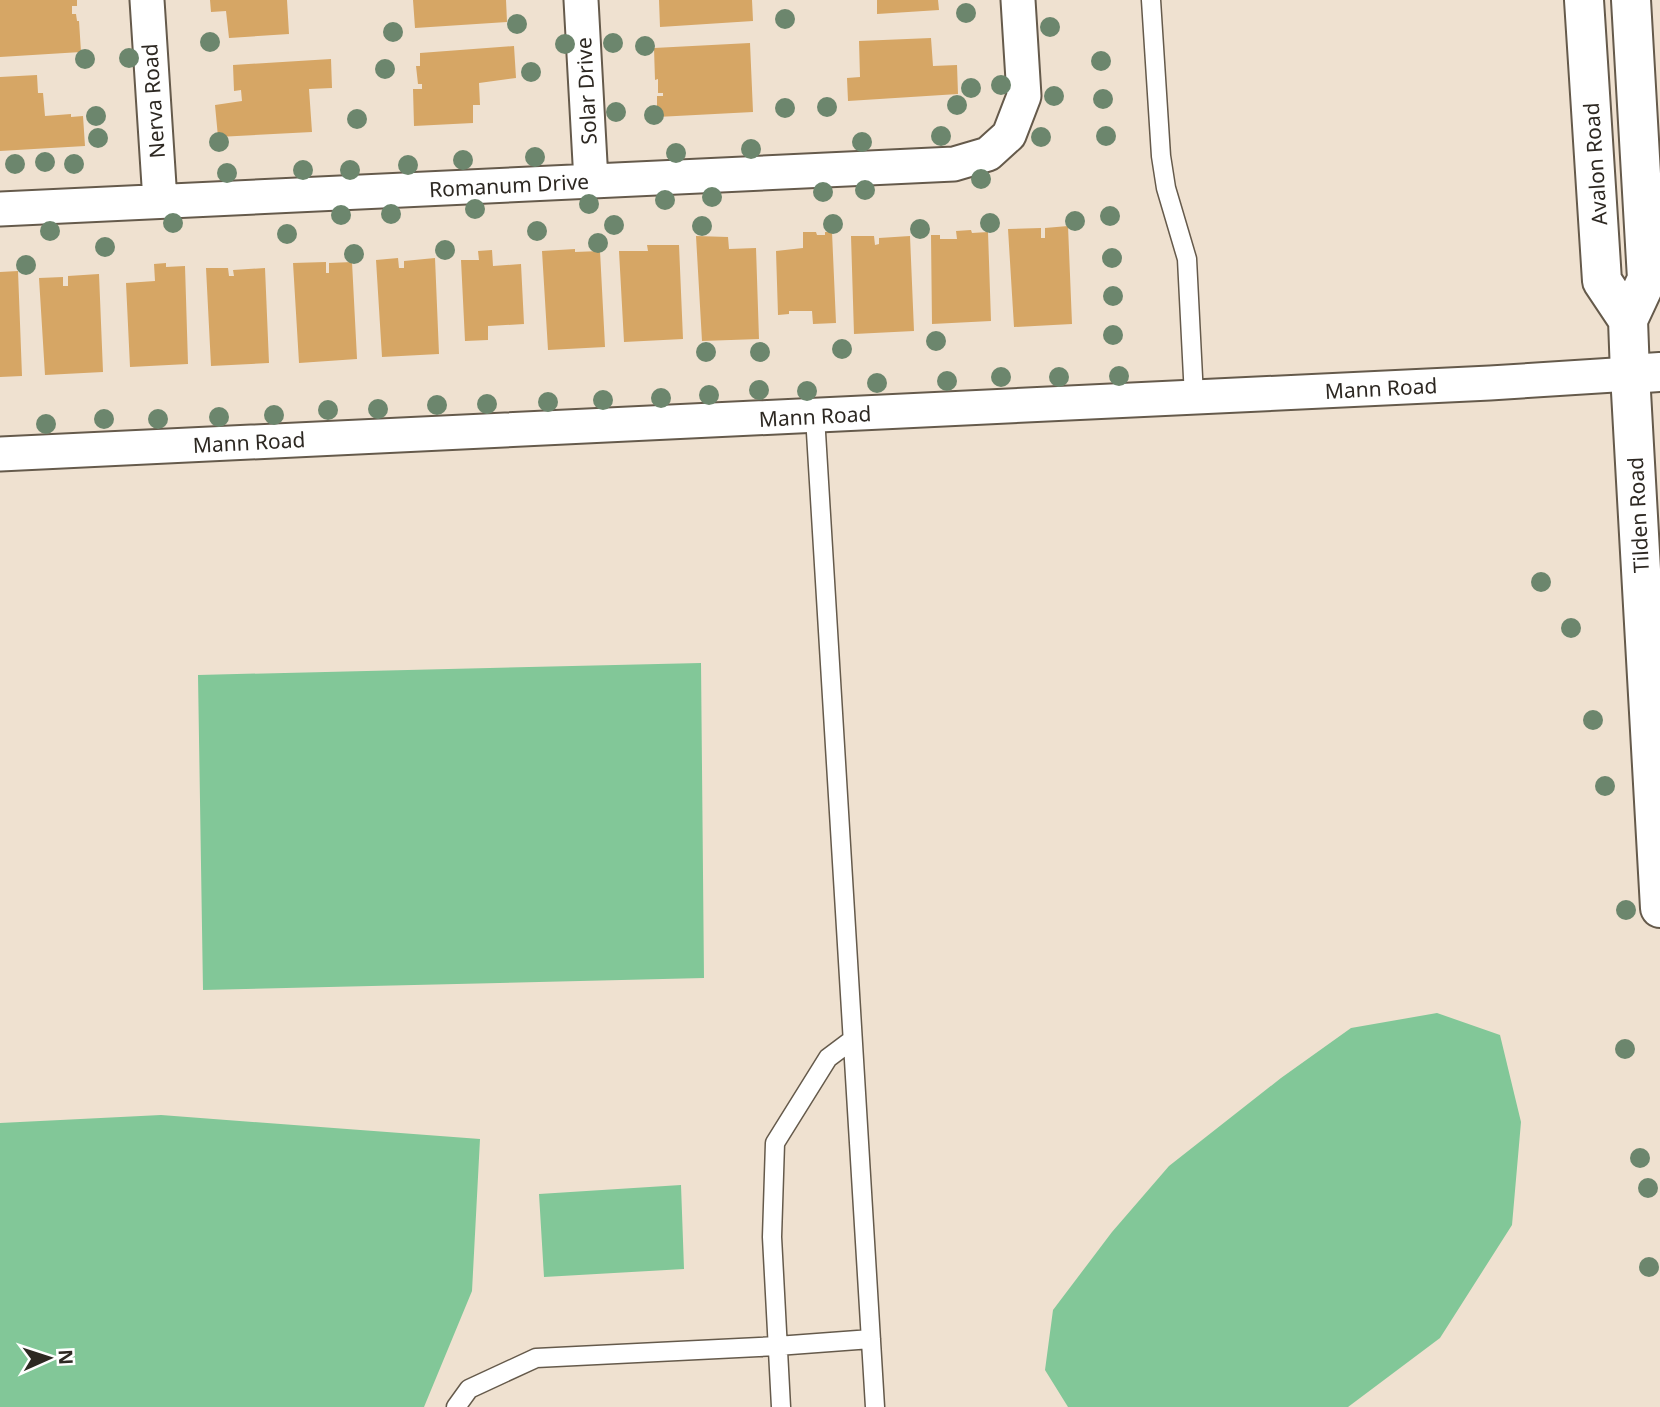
<svg xmlns="http://www.w3.org/2000/svg" width="1660" height="1407" font-family="'Noto Sans',sans-serif">
  <style>
    .green { fill: #82c798 }
    .building { fill: #d6a665 }
    .lines { fill: none; stroke-linecap: round; stroke-linejoin: round }
    .service-casing { stroke: #655a4b; stroke-width: 21 }
    .minor-casing { stroke: #655a4b; stroke-width: 37 }
    .tertiary-casing { stroke: #655a4b; stroke-width: 42 }
    .secondary-casing { stroke: #655a4b; stroke-width: 42 }
    .service { stroke: #fff; stroke-width: 18 }
    .minor { stroke: #fff; stroke-width: 33 }
    .tertiary { stroke: #fff; stroke-width: 38 }
    .secondary { stroke: #fff; stroke-width: 38 }
    .tree { fill: #6c866d }
    .labels { text-anchor: middle; dominant-baseline: central; stroke-width: 6; stroke-linejoin: round; paint-order: stroke }
    .street-label { font-size: 21px; fill: #2d2822; stroke: #fff }
  </style>
  <rect width="100%" height="100%" fill="#efe1d0"/>
  <path class="green" d="M 701,663 L 704,978 L 203,990 L 198,675 Z
    M 1437,1013 L 1500,1035 L 1521,1122 L 1512,1225 L 1440,1338 L 1348,1407 L 1068,1407 L 1045,1370 L 1053,1310 L 1112,1232 L 1169,1166 L 1281,1078 L 1351,1028 Z
    M 161,1115 L 480,1139 L 472,1291 L 424,1407 L 0,1407 L 0,1123 Z
    M 681,1185 L 684,1269 L 544,1277 L 539,1194 Z"/>
  <path class="building" d="M 0,0 L 77,0 L 77,6 L 72,6 L 72,14 L 76,14 L 77,21 L 79,21 L 81,52 L 0,57 Z
    M 210,0 L 287,0 L 289,34 L 229,38 L 226,11 L 211,12 Z
    M 413,0 L 506,0 L 507,22 L 415,28 Z
    M 659,0 L 752,0 L 753,21 L 660,27 Z
    M 877,0 L 938,0 L 939,10 L 877,14 Z
    M 931,38 L 933,66 L 957,65 L 958,94 L 848,101 L 847,78 L 860,77 L 859,41 Z
    M 750,43 L 753,112 L 657,117 L 657,96 L 663,96 L 663,93 L 658,93 L 658,79 L 655,80 L 654,48 Z
    M 514,46 L 516,78 L 479,83 L 480,105 L 473,105 L 473,123 L 414,126 L 413,89 L 422,89 L 422,84 L 418,84 L 416,66 L 420,66 L 420,53 Z
    M 331,59 L 332,88 L 309,89 L 312,132 L 218,137 L 215,105 L 242,101 L 241,90 L 234,91 L 233,65 Z
    M 37,75 L 38,93 L 43,93 L 45,116 L 71,114 L 71,117 L 83,116 L 85,146 L 0,151 L 0,77 Z
    M 1068,226 L 1072,324 L 1014,327 L 1008,229 L 1041,228 L 1041,238 L 1045,238 L 1045,228 Z
    M 971,230 L 972,233 L 988,232 L 991,321 L 932,324 L 931,235 L 940,235 L 940,239 L 957,239 L 956,231 Z
    M 803,232 L 816,232 L 817,235 L 825,235 L 825,232 L 832,232 L 836,323 L 813,324 L 812,311 L 789,311 L 789,314 L 778,315 L 776,251 L 803,248 Z
    M 696,236 L 728,237 L 729,249 L 756,248 L 759,339 L 702,341 Z
    M 851,236 L 874,236 L 875,245 L 879,244 L 879,238 L 910,236 L 914,331 L 854,334 Z
    M 647,245 L 679,245 L 683,339 L 624,342 L 619,251 L 648,251 Z
    M 575,249 L 575,252 L 600,251 L 605,347 L 548,350 L 542,251 Z
    M 492,250 L 493,266 L 521,264 L 524,324 L 488,326 L 488,340 L 465,341 L 461,260 L 479,260 L 478,251 Z
    M 398,258 L 399,268 L 404,268 L 404,261 L 435,258 L 439,354 L 382,357 L 376,260 Z
    M 326,262 L 326,273 L 329,273 L 329,263 L 352,262 L 357,359 L 299,363 L 293,263 Z
    M 166,263 L 166,267 L 185,266 L 188,364 L 130,367 L 126,283 L 155,281 L 154,264 Z
    M 206,268 L 228,268 L 229,276 L 234,276 L 233,270 L 265,268 L 269,363 L 211,366 Z
    M 18,271 L 22,376 L 0,377 L 0,272 Z
    M 99,274 L 103,372 L 45,375 L 39,278 L 63,277 L 63,286 L 68,286 L 68,276 Z"/>
  <g class="lines">
    <defs>
      <path id="service" d="M 1151,0 L 1161,156 L 1166,188 L 1187,259 L 1194,397
        M 815,416 L 875,1407
        M 456,1407 L 469,1389 L 536,1358 L 777,1346 L 871,1339
        M 781,1407 L 772,1237 L 775,1143 L 828,1058 L 852,1040"/>
      <path id="minor" d="M 147,0 L 160,201
        M 581,0 L 591,181
        M 0,209 L 954,164 L 988,154 L 1009,135 L 1024,96 L 1018,0
        M 0,454 L 1490,383 L 1630,374"/>
      <path id="tertiary" d="M 1630,374 L 1660,908"/>
      <path id="secondary" d="M 1584,0 L 1602,281 L 1628,320
        M 1631,0 L 1647,279 L 1628,320 L 1630,374 L 1660,372"/>
    </defs>
    <use href="#service" class="service-casing"/>
    <use href="#minor" class="minor-casing"/>
    <use href="#tertiary" class="tertiary-casing"/>
    <use href="#secondary" class="secondary-casing"/>
    <use href="#service" class="service"/>
    <use href="#minor" class="minor"/>
    <use href="#tertiary" class="tertiary"/>
    <use href="#secondary" class="secondary"/>
  </g>
  <g class="tree">
    <circle cx="966" cy="13" r="10"/>
    <circle cx="785" cy="19" r="10"/>
    <circle cx="517" cy="24" r="10"/>
    <circle cx="1050" cy="27" r="10"/>
    <circle cx="393" cy="32" r="10"/>
    <circle cx="210" cy="42" r="10"/>
    <circle cx="613" cy="43" r="10"/>
    <circle cx="565" cy="44" r="10"/>
    <circle cx="645" cy="46" r="10"/>
    <circle cx="129" cy="58" r="10"/>
    <circle cx="85" cy="59" r="10"/>
    <circle cx="1101" cy="61" r="10"/>
    <circle cx="385" cy="69" r="10"/>
    <circle cx="531" cy="72" r="10"/>
    <circle cx="1001" cy="85" r="10"/>
    <circle cx="971" cy="88" r="10"/>
    <circle cx="1054" cy="96" r="10"/>
    <circle cx="1103" cy="99" r="10"/>
    <circle cx="957" cy="105" r="10"/>
    <circle cx="827" cy="107" r="10"/>
    <circle cx="785" cy="108" r="10"/>
    <circle cx="616" cy="112" r="10"/>
    <circle cx="654" cy="115" r="10"/>
    <circle cx="96" cy="116" r="10"/>
    <circle cx="357" cy="119" r="10"/>
    <circle cx="941" cy="136" r="10"/>
    <circle cx="1106" cy="136" r="10"/>
    <circle cx="1041" cy="137" r="10"/>
    <circle cx="98" cy="138" r="10"/>
    <circle cx="219" cy="142" r="10"/>
    <circle cx="862" cy="142" r="10"/>
    <circle cx="751" cy="149" r="10"/>
    <circle cx="676" cy="153" r="10"/>
    <circle cx="535" cy="157" r="10"/>
    <circle cx="463" cy="160" r="10"/>
    <circle cx="45" cy="162" r="10"/>
    <circle cx="15" cy="164" r="10"/>
    <circle cx="74" cy="164" r="10"/>
    <circle cx="408" cy="165" r="10"/>
    <circle cx="303" cy="170" r="10"/>
    <circle cx="350" cy="170" r="10"/>
    <circle cx="227" cy="173" r="10"/>
    <circle cx="981" cy="179" r="10"/>
    <circle cx="865" cy="190" r="10"/>
    <circle cx="823" cy="192" r="10"/>
    <circle cx="712" cy="197" r="10"/>
    <circle cx="665" cy="200" r="10"/>
    <circle cx="589" cy="204" r="10"/>
    <circle cx="475" cy="209" r="10"/>
    <circle cx="391" cy="214" r="10"/>
    <circle cx="341" cy="215" r="10"/>
    <circle cx="1110" cy="216" r="10"/>
    <circle cx="1075" cy="221" r="10"/>
    <circle cx="173" cy="223" r="10"/>
    <circle cx="990" cy="223" r="10"/>
    <circle cx="833" cy="224" r="10"/>
    <circle cx="614" cy="225" r="10"/>
    <circle cx="702" cy="226" r="10"/>
    <circle cx="920" cy="229" r="10"/>
    <circle cx="50" cy="231" r="10"/>
    <circle cx="537" cy="231" r="10"/>
    <circle cx="287" cy="234" r="10"/>
    <circle cx="598" cy="243" r="10"/>
    <circle cx="105" cy="247" r="10"/>
    <circle cx="445" cy="250" r="10"/>
    <circle cx="354" cy="254" r="10"/>
    <circle cx="1112" cy="258" r="10"/>
    <circle cx="26" cy="265" r="10"/>
    <circle cx="1113" cy="296" r="10"/>
    <circle cx="1113" cy="335" r="10"/>
    <circle cx="936" cy="341" r="10"/>
    <circle cx="842" cy="349" r="10"/>
    <circle cx="706" cy="352" r="10"/>
    <circle cx="760" cy="352" r="10"/>
    <circle cx="1119" cy="376" r="10"/>
    <circle cx="1001" cy="377" r="10"/>
    <circle cx="1059" cy="377" r="10"/>
    <circle cx="947" cy="381" r="10"/>
    <circle cx="877" cy="383" r="10"/>
    <circle cx="759" cy="390" r="10"/>
    <circle cx="807" cy="391" r="10"/>
    <circle cx="709" cy="395" r="10"/>
    <circle cx="661" cy="398" r="10"/>
    <circle cx="603" cy="400" r="10"/>
    <circle cx="548" cy="402" r="10"/>
    <circle cx="487" cy="404" r="10"/>
    <circle cx="437" cy="405" r="10"/>
    <circle cx="378" cy="409" r="10"/>
    <circle cx="328" cy="410" r="10"/>
    <circle cx="274" cy="415" r="10"/>
    <circle cx="219" cy="417" r="10"/>
    <circle cx="104" cy="419" r="10"/>
    <circle cx="158" cy="419" r="10"/>
    <circle cx="46" cy="424" r="10"/>
    <circle cx="1541" cy="582" r="10"/>
    <circle cx="1571" cy="628" r="10"/>
    <circle cx="1593" cy="720" r="10"/>
    <circle cx="1605" cy="786" r="10"/>
    <circle cx="1626" cy="910" r="10"/>
    <circle cx="1625" cy="1049" r="10"/>
    <circle cx="1640" cy="1158" r="10"/>
    <circle cx="1648" cy="1188" r="10"/>
    <circle cx="1649" cy="1267" r="10"/>
  </g>
  <g class="labels">
    <g class="street-label">
      <text transform="translate(586 91) rotate(-93)">Solar Drive</text>
      <text transform="translate(153 101) rotate(-94)">Nerva Road</text>
      <text transform="translate(1595 164) rotate(-94)">Avalon Road</text>
      <text transform="translate(509 185) rotate(-3)">Romanum Drive</text>
      <text transform="translate(1381 388) rotate(-3)">Mann Road</text>
      <text transform="translate(815 416) rotate(-3)">Mann Road</text>
      <text transform="translate(249 442) rotate(-3)">Mann Road</text>
      <text transform="translate(1638 515) rotate(-93)">Tilden Road</text>
    </g>
  </g>
  <g transform="translate(49 1358) rotate(87)" stroke="#ffffff" stroke-width="5" paint-order="stroke">
  <path d="M0-5L12 26L0 18L-12 26Z" fill="#2d2822"/>
  <text y="-10" font-size="19" font-weight="bold" text-anchor="middle" fill="#2d2822">N</text>
  </g>
</svg>
